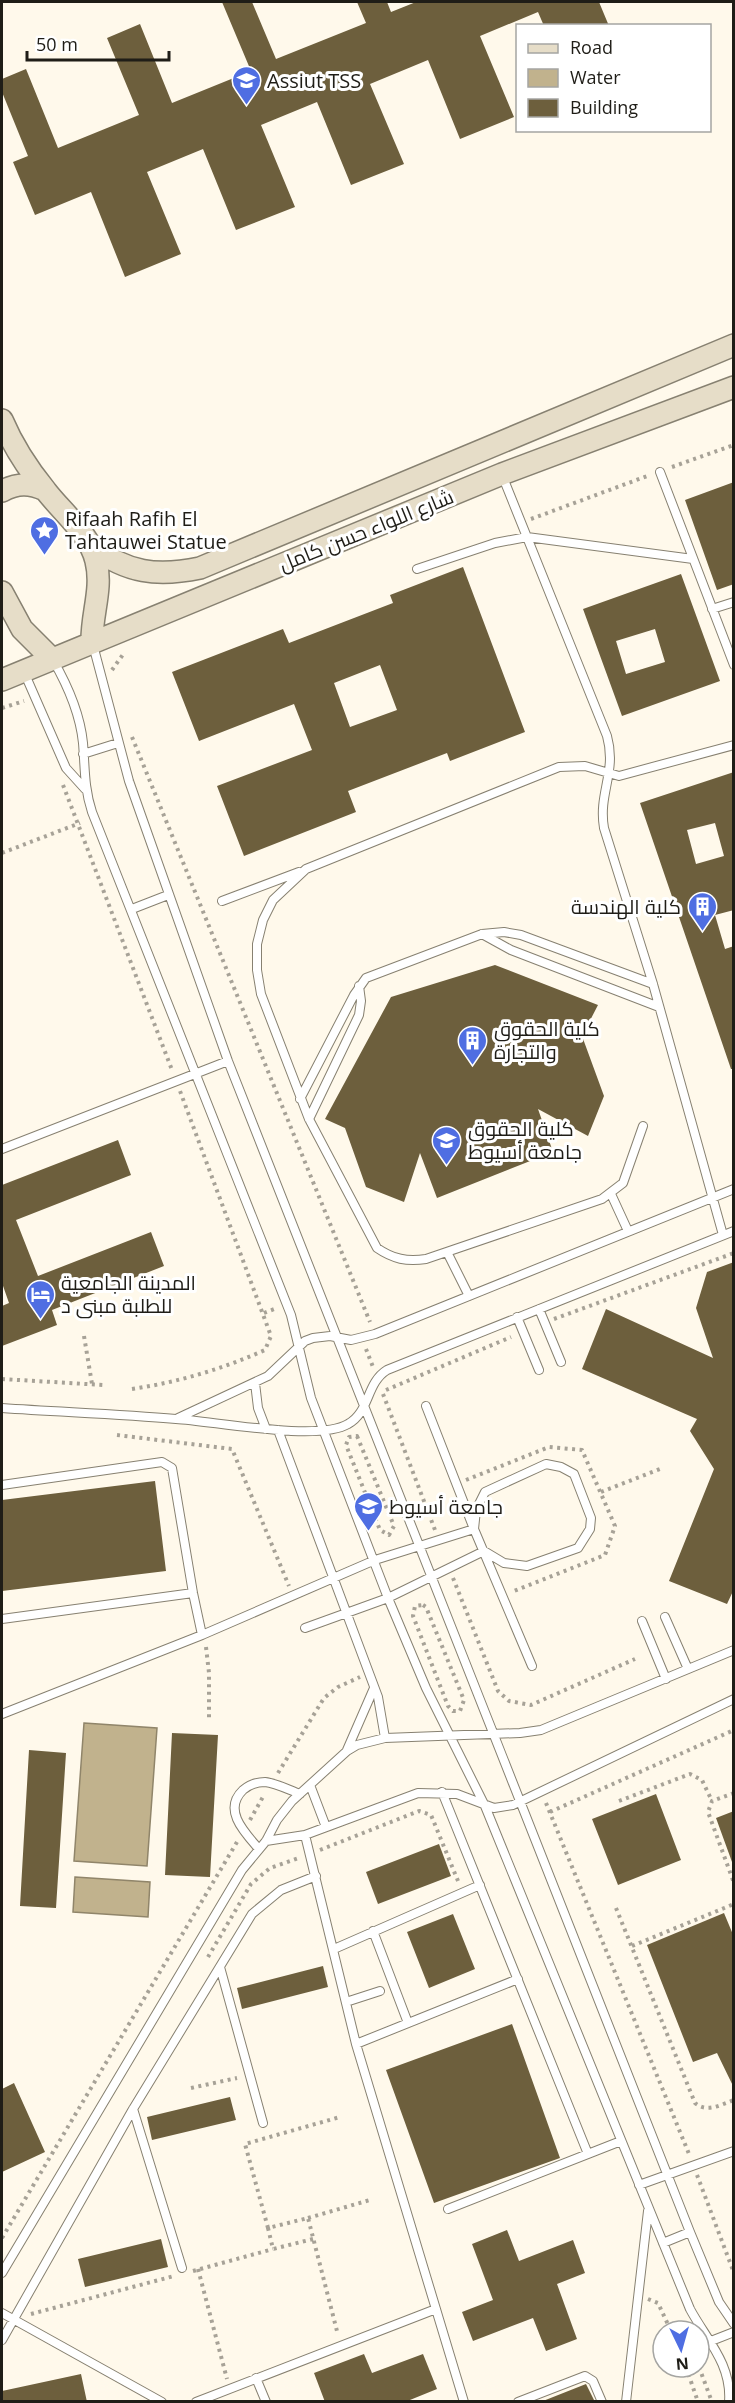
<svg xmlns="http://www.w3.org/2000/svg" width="735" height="2403" font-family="'Open Sans',Cairo,sans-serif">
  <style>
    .water { fill: #c1b28d; stroke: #90856a; stroke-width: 1.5 }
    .building { fill: #6d5f3d; fill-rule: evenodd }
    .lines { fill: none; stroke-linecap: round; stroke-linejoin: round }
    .lane-casing { stroke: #878171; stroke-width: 10 }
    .secondary-casing { stroke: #878171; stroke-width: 24 }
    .path { stroke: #a7a297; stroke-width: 4; stroke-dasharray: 3 4.5; stroke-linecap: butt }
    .lane { stroke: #fff; stroke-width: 8 }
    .secondary { stroke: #e6ddc8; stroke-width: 21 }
    .labels { text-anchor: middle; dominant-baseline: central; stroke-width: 6; stroke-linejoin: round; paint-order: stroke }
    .poi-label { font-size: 20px; fill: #1f1d17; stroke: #fff; text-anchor: start }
    .street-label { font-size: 20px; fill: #1f1d17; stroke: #fff }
  </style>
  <rect width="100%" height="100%" fill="#fff9eb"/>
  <path class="water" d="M 84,1723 L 157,1728 L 147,1866 L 74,1861 Z
    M 75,1877 L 150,1882 L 148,1917 L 73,1912 Z"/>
  <path class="building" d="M 222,2 L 252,2 L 276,59 L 366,23 L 357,2 L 387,2 L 391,12 L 416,2 L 599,2 L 609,26 L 544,26 L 538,12 L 480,36 L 514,117 L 460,139 L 428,60 L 370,84 L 404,164 L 351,185 L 317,102 L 261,125 L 295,207 L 236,230 L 203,149 L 147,172 L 181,254 L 125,277 L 91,192 L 35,215 L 13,162 L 28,156 L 2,92 L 2,79 L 26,69 L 58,148 L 139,115 L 107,38 L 140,24 L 172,103 L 251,71 Z
    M 734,482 L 734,584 L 717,590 L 685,500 Z
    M 463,567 L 525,732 L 450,761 L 447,753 L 348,791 L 356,812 L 244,856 L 217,786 L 312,750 L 294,704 L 199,741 L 172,672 L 283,629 L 289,643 L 393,603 L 390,595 ZM 380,665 L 397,710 L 350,727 L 334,683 Z
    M 681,574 L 720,681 L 622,716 L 583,609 ZM 655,629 L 665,662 L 626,674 L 616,641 Z
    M 734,772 L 734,910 L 715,915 L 725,949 L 734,946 L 734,1069 L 731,1069 L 640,803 ZM 715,823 L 724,856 L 696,864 L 687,830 Z
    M 495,965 L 598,1005 L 582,1036 L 604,1096 L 588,1136 L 538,1109 L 553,1152 L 437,1198 L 420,1153 L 404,1202 L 366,1187 L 345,1128 L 325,1119 L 391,997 Z
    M 118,1140 L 131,1175 L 16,1220 L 38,1276 L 151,1232 L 164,1266 L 52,1310 L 57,1325 L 2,1346 L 2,1306 L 9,1303 L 2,1283 L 2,1185 Z
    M 734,1262 L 734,1589 L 727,1604 L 669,1581 L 714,1469 L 690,1431 L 697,1419 L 582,1369 L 606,1309 L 713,1358 L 696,1308 L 707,1272 Z
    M 155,1481 L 166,1571 L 2,1591 L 2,1500 Z
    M 172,1733 L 218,1735 L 210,1877 L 165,1875 Z
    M 29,1750 L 66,1753 L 56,1908 L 20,1906 Z
    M 656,1794 L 681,1860 L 618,1885 L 592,1819 Z
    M 734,1811 L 734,1861 L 732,1862 L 716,1818 Z
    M 439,1844 L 451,1876 L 378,1904 L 366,1872 Z
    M 724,1913 L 734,1937 L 734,2088 L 717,2053 L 693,2062 L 647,1945 Z
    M 453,1914 L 475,1969 L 429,1988 L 407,1932 Z
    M 323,1966 L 328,1987 L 242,2009 L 237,1988 Z
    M 512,2024 L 560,2158 L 434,2203 L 386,2070 Z
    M 14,2083 L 45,2152 L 2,2172 L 2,2089 Z
    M 230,2097 L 236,2120 L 152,2140 L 147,2117 Z
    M 507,2230 L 519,2261 L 573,2240 L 585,2273 L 557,2284 L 577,2339 L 546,2351 L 533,2318 L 473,2341 L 462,2312 L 493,2300 L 472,2244 Z
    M 161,2239 L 168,2267 L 85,2287 L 78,2259 Z
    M 364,2354 L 372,2373 L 423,2354 L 437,2389 L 405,2402 L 325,2402 L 314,2373 Z
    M 81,2374 L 87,2402 L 2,2402 L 2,2391 Z
    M 586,2384 L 595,2402 L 543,2402 L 543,2401 Z"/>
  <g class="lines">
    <defs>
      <path id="lane" d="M 660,472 L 734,665
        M 502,475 L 607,736 C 617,772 598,793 604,828 L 653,984 L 723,1235
        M 417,569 L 495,543 L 527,537 L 693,559
        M 712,609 L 734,602
        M 93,645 L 129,781 L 228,1061 L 690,2232 L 719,2302 L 734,2324
        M 53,660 C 68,686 80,713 83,743 C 85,767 84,788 92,812 L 291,1315 L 311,1398 L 388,1598 L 426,1688 L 485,1806 L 690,2309 C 706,2339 732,2364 729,2402
        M 24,672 L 66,768 L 85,789
        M 83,754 L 118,743
        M 222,901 L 299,872
        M 132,909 L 168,895
        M 482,934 L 511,950 L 659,1007
        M 300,1099 L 354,995 L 366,978 L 482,934 L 504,932 L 521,935 L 653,984
        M 309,1119 L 359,1015 L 361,1001 L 359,986
        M 643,1126 L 623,1183 L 602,1199 L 426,1259 C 407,1262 393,1259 377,1248 L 309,1119 L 261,994 L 257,970 L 257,944 L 263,920 L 273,900 L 306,869 L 559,767 L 585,766 L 619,776 L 734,745
        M 2,1149 L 228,1061
        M 611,1194 L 628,1231
        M 447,1252 L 469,1296
        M 539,1309 L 561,1362
        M 517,1317 L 539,1370
        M 255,1383 L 258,1408 L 266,1429
        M 426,1406 L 474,1529 L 532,1666
        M 2,1408 C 59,1412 118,1414 176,1419 C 213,1421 318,1442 348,1424 C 370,1412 366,1383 387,1370 L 734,1231
        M 178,1418 L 268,1376 L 305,1341 L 313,1338 L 330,1336 L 351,1340 L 375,1334 L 734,1189
        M 278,1430 L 378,1697 L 385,1738
        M 2,1485 L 162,1462 L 172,1468 L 193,1593 L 202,1635
        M 665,1617 L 688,1669
        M 2,1619 L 193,1593
        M 642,1621 L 666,1679
        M 2,1714 L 202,1635 L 375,1560 L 474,1529 L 476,1510 L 485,1492 L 546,1464 L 561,1467 L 574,1474 L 591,1518 L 590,1529 L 578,1548 L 527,1566 L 504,1563 L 484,1551 L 388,1598 L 305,1628
        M 347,1750 L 374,1688
        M 310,1785 L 326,1827
        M 442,1792 L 588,2154
        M 305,1835 L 356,2044 L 464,2402
        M 266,1841 L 305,1835 L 418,1793 L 457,1794 L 494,1808 L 513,1805 L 734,1699
        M 259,1849 C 245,1833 222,1810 243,1790 C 249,1785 257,1782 265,1782 C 276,1783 289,1790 300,1794
        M 373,1931 L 408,2023
        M 334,1949 L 480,1885
        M 220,1967 L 263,2123
        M 346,2002 L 380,1991
        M 356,2044 L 518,1979
        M 133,2109 L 182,2268
        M 639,2185 L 734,2151
        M 448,2209 L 621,2141
        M 663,2243 L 690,2232
        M 2,2273 L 242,1870 L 266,1841 L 277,1820 L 292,1801 L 347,1751 L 357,1745 L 385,1738 L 520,1733 L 541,1730 L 734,1650
        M 2,2313 L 162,2402
        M 2,2340 L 133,2109 L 252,1914 L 281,1890 L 316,1876
        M 711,2341 L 734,2332
        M 256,2378 L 266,2402
        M 196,2402 L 436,2309
        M 518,2402 L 585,2376 L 593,2381 L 602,2402
        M 626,2402 L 648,2211"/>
      <path id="secondary" d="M 2,420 C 13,446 28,469 46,491 C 62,512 90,534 96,561 C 103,589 91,615 92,643
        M 2,491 C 18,483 29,483 45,490
        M 91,546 C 127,573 157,577 200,568 L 734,345
        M 2,592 L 22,629 L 52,659
        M 2,680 L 502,474 L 734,387"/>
    </defs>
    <use href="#lane" class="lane-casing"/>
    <use href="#secondary" class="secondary-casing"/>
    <path class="path" d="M 672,467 L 734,445
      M 531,519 L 650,475
      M 112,670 L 124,653
      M 2,708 L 24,701
      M 132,737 L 370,1322
      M 63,785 L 172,1070
      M 2,853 L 80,823
      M 264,1313 L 277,1308
      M 554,1319 L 734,1253
      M 84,1336 L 92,1384
      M 366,1349 L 373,1367
      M 2,1379 L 103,1385
      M 132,1389 C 179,1382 222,1369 265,1350 L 271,1336 L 180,1091
      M 386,1390 L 511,1337
      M 383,1394 L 435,1530
      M 117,1435 L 232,1449 L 289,1586
      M 357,1436 L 394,1526 L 389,1535 L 380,1530 L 346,1445 L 349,1437 Z
      M 466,1480 L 549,1447 L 582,1450 L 615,1526 L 605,1555 L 514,1591
      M 601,1492 L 660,1469
      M 453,1578 L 498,1691 L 509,1701 L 531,1705 L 635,1659
      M 423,1605 L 426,1607 L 464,1700 L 460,1711 L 453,1711 L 448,1706 L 413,1616 L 415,1606 Z
      M 206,1647 L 209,1673 L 209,1721
      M 278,1773 L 324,1698 L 338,1687 L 360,1677
      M 734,1793 L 712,1801 L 708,1812 L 734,1883
      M 619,1801 L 690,1774 L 702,1780 L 712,1801
      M 546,1803 L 689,2154
      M 550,1812 L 734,1730
      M 250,1820 L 264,1795
      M 320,1850 L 419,1811 L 431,1815 L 458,1881
      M 616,1908 L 695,2103 C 707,2113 720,2105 734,2100
      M 632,1946 L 734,1904
      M 208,1957 L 251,1884 L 270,1868 L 299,1858
      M 191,2088 L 237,2078
      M 697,2175 L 734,2273
      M 308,2218 L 370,2200
      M 268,2228 L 245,2144 L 340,2117
      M 2,2238 L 237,1842
      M 313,2239 L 273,2249 L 268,2228 L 308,2218 L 338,2335
      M 198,2269 L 227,2379
      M 193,2271 L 273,2249
      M 648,2299 L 658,2303 L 671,2331
      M 31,2314 L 174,2276
      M 686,2367 L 698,2402
      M 699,2367 L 712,2402"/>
    <use href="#lane" class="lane"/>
    <use href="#secondary" class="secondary"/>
  </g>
  <defs>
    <symbol id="school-pin" viewBox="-11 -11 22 30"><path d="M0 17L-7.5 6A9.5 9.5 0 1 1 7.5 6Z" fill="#4f6ee2" stroke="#fff"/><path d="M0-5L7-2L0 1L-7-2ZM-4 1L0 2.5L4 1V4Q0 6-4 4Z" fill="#fff"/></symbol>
    <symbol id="sight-pin" viewBox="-11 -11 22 30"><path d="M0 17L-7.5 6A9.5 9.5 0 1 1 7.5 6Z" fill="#4f6ee2" stroke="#fff"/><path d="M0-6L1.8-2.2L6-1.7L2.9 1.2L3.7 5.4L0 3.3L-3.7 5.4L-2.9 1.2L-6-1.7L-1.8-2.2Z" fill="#fff"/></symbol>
    <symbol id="building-pin" viewBox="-11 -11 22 30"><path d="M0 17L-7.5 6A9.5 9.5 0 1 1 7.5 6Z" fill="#4f6ee2" stroke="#fff"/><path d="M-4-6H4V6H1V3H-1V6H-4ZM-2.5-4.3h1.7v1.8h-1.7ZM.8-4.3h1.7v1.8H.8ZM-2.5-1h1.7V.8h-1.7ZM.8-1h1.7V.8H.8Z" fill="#fff"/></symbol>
    <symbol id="university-pin" viewBox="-11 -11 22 30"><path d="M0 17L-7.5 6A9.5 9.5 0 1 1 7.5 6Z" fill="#4f6ee2" stroke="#fff"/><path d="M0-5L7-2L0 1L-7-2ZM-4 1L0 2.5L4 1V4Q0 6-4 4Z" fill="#fff"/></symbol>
    <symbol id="hotel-pin" viewBox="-11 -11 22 30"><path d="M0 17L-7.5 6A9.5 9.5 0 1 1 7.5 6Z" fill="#4f6ee2" stroke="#fff"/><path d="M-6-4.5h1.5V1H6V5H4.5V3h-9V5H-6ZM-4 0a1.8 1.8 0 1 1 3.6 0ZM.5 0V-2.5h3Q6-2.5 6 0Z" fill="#fff"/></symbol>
  </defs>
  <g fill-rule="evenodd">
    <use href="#school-pin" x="230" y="64" width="33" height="45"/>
    <use href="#sight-pin" x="28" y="514" width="33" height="45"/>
    <use href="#building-pin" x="686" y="890" width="33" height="45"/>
    <use href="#building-pin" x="456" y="1024" width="33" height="45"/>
    <use href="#university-pin" x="430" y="1124" width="33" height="45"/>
    <use href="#hotel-pin" x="24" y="1278" width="33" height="45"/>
    <use href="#university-pin" x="352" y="1490" width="33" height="45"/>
  </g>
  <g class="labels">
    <g class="poi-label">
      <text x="267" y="80">Assiut TSS</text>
      <text x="65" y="518">Rifaah Rafih El<tspan x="65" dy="23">Tahtauwei Statue</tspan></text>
      <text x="681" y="906" text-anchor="end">كلية الهندسة</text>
      <text x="494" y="1028">كلية الحقوق<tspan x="494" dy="23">والتجارة</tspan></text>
      <text x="468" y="1128">كلية الحقوق<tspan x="468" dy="23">جامعة أسيوط</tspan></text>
      <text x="61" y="1282">المدينة الجامعية<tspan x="61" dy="23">للطلبة مبنى د</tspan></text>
      <text x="389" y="1506">جامعة أسيوط</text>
    </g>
    <g class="street-label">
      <text transform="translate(366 530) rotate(-22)">شارع اللواء حسن كامل</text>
    </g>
  </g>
  <rect width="735" height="2403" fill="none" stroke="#1f1d17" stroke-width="6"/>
  <rect x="516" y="24" width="195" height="108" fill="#ffffff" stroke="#a5a5a2" stroke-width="1.5"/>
  <rect x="528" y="44" width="30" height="9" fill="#e6ddc8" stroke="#a5a5a2" stroke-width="1.5"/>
  <text x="570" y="54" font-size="18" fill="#1f1d17">Road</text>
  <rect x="528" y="69" width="30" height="18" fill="#c1b28d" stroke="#a5a5a2" stroke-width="1.5"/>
  <text x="570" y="84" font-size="18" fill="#1f1d17">Water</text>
  <rect x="528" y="99" width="30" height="18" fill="#6d5f3d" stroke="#a5a5a2" stroke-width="1.5"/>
  <text x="570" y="114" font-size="18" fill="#1f1d17">Building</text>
  <g transform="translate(681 2349) rotate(175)"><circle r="28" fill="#ffffff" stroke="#a5a5a2" stroke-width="1.5"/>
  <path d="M0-4.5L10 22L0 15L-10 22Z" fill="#4f6ee2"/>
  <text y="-9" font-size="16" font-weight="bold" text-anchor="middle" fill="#1f1d17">N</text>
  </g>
  <path d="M27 51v9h142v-9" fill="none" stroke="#1f1d17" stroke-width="3"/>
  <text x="36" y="51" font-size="18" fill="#1f1d17" stroke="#ffffff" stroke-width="4.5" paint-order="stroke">50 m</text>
</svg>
